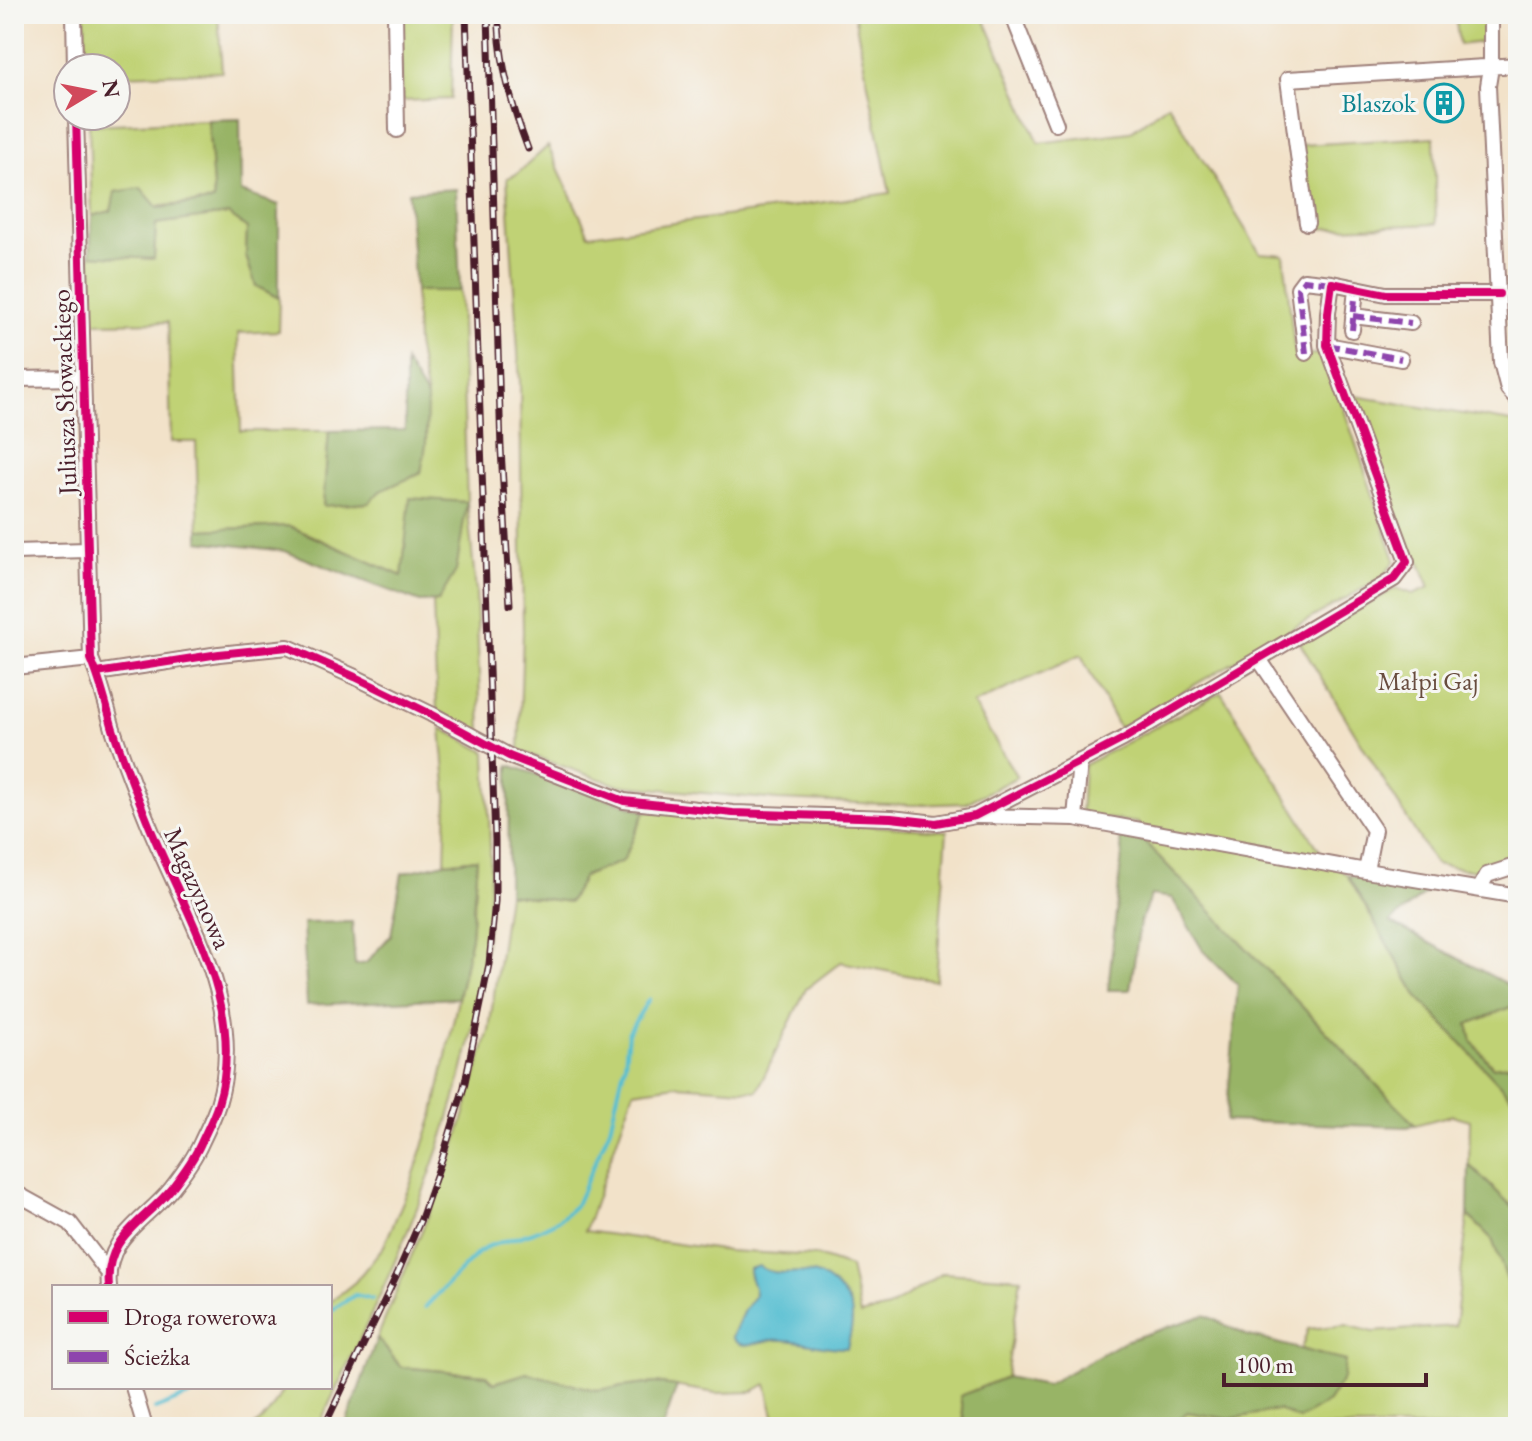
<svg xmlns="http://www.w3.org/2000/svg" width="1532" height="1441" font-family="'EB Garamond',serif">
  <style>
    .green { fill: #c0d275; stroke: #857850; stroke-width: 2 }
    .forest { fill: #98b466; stroke: #716a48; stroke-width: 2 }
    .water { fill: #55bed1; stroke: #506e7e; stroke-width: 2 }
    .lines { fill: none; stroke-linecap: round; stroke-linejoin: round }
    .stream { stroke: #55bed1; stroke-width: 4 }
    .minor-casing { stroke: #9e807a; stroke-width: 18 }
    .minor { stroke: #fff; stroke-width: 14 }
    .rail-casing { stroke: #4a1f2b; stroke-width: 7 }
    .rail { stroke: #f6f6f2; stroke-width: 4; stroke-dasharray: 12; stroke-linecap: butt }
    .quiet { stroke: #8e44ad; stroke-width: 6; stroke-dasharray: 12 6; stroke-linecap: butt }
    .cycleway-casing { stroke: #f6f6f2; stroke-width: 13 }
    .cycleway { stroke: #d6006c; stroke-width: 8 }
    .labels { text-anchor: middle; dominant-baseline: central; stroke-width: 6; stroke-linejoin: round; paint-order: stroke }
    .culture-label { font-size: 26px; fill: #0d838f; stroke: #f6f6f2; text-anchor: end }
    .street-label { font-size: 26px; fill: #4a1f2b; stroke: #f6f6f2 }
    .park-label { font-size: 26px; fill: #684c3e; stroke: #f6f6f2 }
  </style>
  <rect width="100%" height="100%" fill="#f6f6f2"/>
  <filter id="ink" filterUnits="userSpaceOnUse"><feTurbulence type="fractalNoise" baseFrequency=".0125" numOctaves="2"/><feDisplacementMap in="SourceGraphic" scale="16" xChannelSelector="R" yChannelSelector="G"/><feConvolveMatrix kernelMatrix="1 2 1 2 8 2 1 2 1" color-interpolation-filters="sRGB"/></filter>
  <filter id="wash" filterUnits="userSpaceOnUse"><feTurbulence type="fractalNoise" baseFrequency=".006" numOctaves="4" result="noise"/><feDisplacementMap in="SourceGraphic" scale="32" xChannelSelector="R" yChannelSelector="G"/><feGaussianBlur stdDeviation="1.8" result="paint"/><feColorMatrix in="noise" values="0 0 0 0 0 0 0 0 0 0 0 0 0 0 0 0 0 1.4 0 .05"/><feComposite in="paint" operator="in"/></filter>
  <g filter="url(#wash)">
    <rect width="100%" height="100%" fill="#f2e2c9"/>
    <path class="green" d="M 84,14 L 218,14 L 222,72 L 116,75 L 116,68 L 87,68 Z
      M 400,14 L 453,14 L 451,99 L 402,101 Z
      M 854,14 L 982,14 L 1039,143 L 1130,132 L 1168,104 L 1260,253 L 1284,255 L 1295,356 L 1325,353 L 1395,560 L 1383,577 L 1119,728 L 1081,655 L 973,704 L 1017,777 L 966,803 L 913,805 L 778,800 L 617,785 L 519,751 L 523,632 L 520,383 L 507,178 L 517,174 L 548,146 L 589,235 L 890,193 Z
      M 1455,14 L 1483,14 L 1483,42 L 1459,45 Z
      M 208,120 L 214,201 L 111,211 L 92,216 L 89,125 Z
      M 1434,137 L 1436,224 L 1313,229 L 1302,145 Z
      M 228,214 L 247,228 L 246,256 L 256,286 L 279,298 L 278,331 L 238,333 L 241,431 L 329,431 L 323,505 L 368,503 L 380,491 L 421,472 L 427,398 L 417,344 L 415,291 L 460,291 L 467,502 L 476,591 L 481,733 L 437,711 L 433,602 L 438,601 L 402,576 L 290,526 L 199,530 L 196,442 L 171,442 L 168,322 L 90,323 L 90,255 L 154,259 L 156,224 Z
      M 1349,395 L 1518,423 L 1518,862 L 1486,873 L 1435,864 L 1300,643 L 1396,588 L 1413,594 L 1430,587 L 1418,559 L 1410,562 Z
      M 1221,692 L 1321,853 L 1347,875 L 1418,997 L 1518,1104 L 1518,1212 L 1469,1165 L 1470,1120 L 1452,1115 L 1415,1125 L 1145,842 L 1138,823 L 1081,815 L 1084,765 Z
      M 441,728 L 486,752 C 487,790 491,829 490,868 C 490,907 486,950 480,989 C 455,1144 385,1287 318,1427 L 253,1427 C 268,1418 276,1402 284,1387 L 330,1387 L 330,1302 L 355,1282 L 384,1246 L 411,1183 L 434,1113 L 471,937 L 477,859 L 445,863 L 447,797 Z
      M 645,811 L 947,831 L 936,981 L 841,962 L 806,989 L 757,1091 L 677,1085 L 634,1091 L 585,1231 L 728,1251 L 817,1256 L 850,1267 L 860,1315 L 888,1308 L 943,1273 L 1021,1278 L 1006,1377 L 960,1396 L 965,1427 L 777,1427 L 766,1384 L 752,1392 L 716,1393 L 656,1383 L 596,1390 L 527,1373 L 494,1383 L 486,1375 L 401,1367 L 377,1338 L 451,1161 L 489,1030 L 508,894 L 569,902 L 584,876 L 623,861 Z
      M 1518,1004 L 1518,1064 L 1493,1067 L 1472,1041 L 1468,1024 Z
      M 1468,1215 L 1492,1239 L 1509,1285 L 1513,1309 L 1518,1311 L 1518,1427 L 1171,1427 L 1187,1412 L 1229,1419 L 1278,1410 L 1299,1419 L 1345,1361 L 1301,1349 L 1308,1329 L 1346,1325 L 1373,1332 L 1455,1326 Z"/>
    <path class="forest" d="M 240,119 L 241,192 L 279,205 L 279,298 L 256,286 L 246,256 L 247,228 L 228,214 L 156,224 L 154,259 L 90,255 L 92,216 L 111,211 L 115,192 L 141,188 L 158,208 L 214,201 L 208,120 Z
      M 456,189 L 460,291 L 415,291 L 408,192 Z
      M 405,362 L 427,398 L 426,445 L 421,473 L 380,491 L 369,503 L 323,506 L 329,431 L 405,430 Z
      M 410,498 L 467,502 L 456,571 L 438,601 L 420,602 L 284,551 L 199,541 L 199,530 L 289,526 L 402,576 Z
      M 509,765 L 645,811 L 623,861 L 584,876 L 569,902 L 508,894 Z
      M 1119,835 L 1145,842 L 1415,1125 L 1407,1127 L 1226,1121 L 1238,985 L 1202,949 L 1172,898 L 1151,895 L 1140,922 L 1130,990 L 1108,990 L 1122,854 Z
      M 477,859 L 471,937 L 458,998 L 307,1005 L 303,923 L 352,922 L 355,965 L 366,963 L 391,935 L 402,873 L 445,863 Z
      M 1347,875 L 1429,890 L 1390,922 L 1518,990 L 1518,1004 L 1468,1024 L 1472,1041 L 1492,1067 L 1518,1064 L 1518,1104 L 1418,997 Z
      M 1469,1165 L 1518,1212 L 1518,1311 L 1513,1309 L 1509,1285 L 1492,1239 L 1468,1215 Z
      M 1205,1315 L 1246,1335 L 1345,1361 L 1343,1378 L 1328,1402 L 1299,1419 L 1278,1410 L 1229,1419 L 1187,1412 L 1171,1427 L 965,1427 L 960,1396 L 1006,1377 L 1046,1385 L 1125,1341 Z
      M 377,1338 L 401,1367 L 486,1375 L 494,1383 L 527,1373 L 596,1390 L 656,1383 L 677,1386 L 663,1427 L 345,1427 Z"/>
    <path class="water" d="M 759,1266 C 777,1279 796,1268 816,1274 C 828,1278 848,1296 851,1309 C 854,1321 850,1336 847,1348 C 822,1349 798,1338 772,1340 C 758,1341 741,1352 732,1337 L 744,1310 L 755,1295 C 755,1285 749,1279 749,1269 Z"/>
    <g class="lines">
      <path class="stream" d="M 425,1307 L 478,1253 L 489,1246 L 534,1232 L 559,1220 L 576,1205 L 610,1128 L 625,1063 L 628,1033 L 649,999
        M 330,1311 L 355,1295 L 372,1299
        M 155,1409 L 212,1387"/>
    </g>
  </g>
  <g filter="url(#ink)">
    <g class="lines">
      <defs>
        <path id="minor" d="M 74,14 L 75,68
          M 395,14 L 397,130
          M 1012,14 L 1056,124
          M 1491,14 L 1491,67 L 1488,86 L 1501,362 L 1508,389 L 1518,400
          M 76,116 L 91,659 C 101,682 106,705 113,729 C 123,760 135,790 147,820 C 182,909 249,1005 218,1104 C 214,1117 207,1130 201,1143 C 194,1159 182,1175 171,1189 C 144,1222 104,1237 109,1287
          M 1307,223 L 1288,79 L 1518,65
          M 1353,316 L 1411,323
          M 1352,330 L 1356,288
          M 1327,345 L 1401,359
          M 1306,353 L 1298,288 L 1304,280 L 1332,283
          M 14,379 L 83,378
          M 14,552 L 88,550
          M 1259,659 L 1374,830 L 1366,871
          M 14,667 L 91,659
          M 97,673 L 219,654 L 288,647 L 355,677 L 431,714 L 509,756 L 624,801 L 733,813 L 891,818 L 936,823 L 975,816 L 1123,739 L 1394,579 L 1407,562 L 1327,345 L 1328,313 L 1332,283 L 1386,294 L 1499,294
          M 977,816 L 1075,818 L 1366,871 L 1518,896
          M 1075,818 L 1080,761
          M 1480,888 L 1487,875 L 1518,865
          M 14,1192 L 70,1223 L 107,1271
          M 133,1387 L 145,1427"/>
      </defs>
      <use href="#minor" class="minor-casing"/>
      <use href="#minor" class="minor"/>
      <defs>
        <path id="rail" d="M 488,14 L 501,449 L 510,605
          M 499,26 C 501,69 513,109 528,149
          M 324,1427 L 398,1272 L 421,1219 L 443,1156 L 464,1087 L 489,964 L 495,901 L 495,840 L 466,14"/>
      </defs>
      <use href="#rail" class="rail-casing"/>
      <use href="#rail" class="rail"/>
      <path class="quiet" d="M 1353,316 L 1411,323
        M 1352,330 L 1356,288
        M 1327,345 L 1401,359
        M 1306,353 L 1298,288 L 1304,280 L 1332,283"/>
      <defs>
        <path id="cycleway" d="M 76,116 L 91,659 C 101,682 106,705 113,729 C 123,760 135,790 147,820 C 182,909 249,1005 218,1104 C 214,1117 207,1130 201,1143 C 194,1159 182,1175 171,1189 C 144,1222 104,1237 109,1287
          M 97,673 L 219,654 L 288,647 L 355,677 L 431,714 L 509,756 L 624,801 L 733,813 L 891,818 L 936,823 L 975,816 L 1123,739 L 1394,579 L 1407,562 L 1327,345 L 1328,313 L 1332,283 L 1386,294 L 1499,294"/>
      </defs>
      <use href="#cycleway" class="cycleway-casing"/>
      <use href="#cycleway" class="cycleway"/>
    </g>
  </g>
  <defs>
    <symbol id="building-ring" viewBox="-11 -11 22 22"><circle r="9.5" fill="#f6f6f2" stroke="#0f9aa8" stroke-width="1.5"/><path d="M-4-6H4V6H1V3H-1V6H-4ZM-2.5-4.3h1.7v1.8h-1.7ZM.8-4.3h1.7v1.8H.8ZM-2.5-1h1.7V.8h-1.7ZM.8-1h1.7V.8H.8Z" fill="#0f9aa8"/></symbol>
  </defs>
  <g fill-rule="evenodd">
    <use href="#building-ring" x="1422" y="81" width="44" height="44"/>
  </g>
  <g class="labels">
    <g class="culture-label">
      <text x="1416" y="103">Blaszok</text>
    </g>
    <g class="street-label">
      <text transform="translate(64 392) rotate(-92)">Juliusza Słowackiego</text>
      <text transform="translate(198 888) rotate(66)">Magazynowa</text>
    </g>
    <g class="park-label">
      <text x="1428" y="681">Małpi Gaj</text>
    </g>
  </g>
  <rect width="1532" height="1441" fill="none" stroke="#f6f6f2" stroke-width="48"/>
  <rect x="52" y="1285" width="280" height="104" fill="#f6f6f2" stroke="#b1a0a2" stroke-width="2"/>
  <rect x="68" y="1311" width="40" height="12" fill="#d6006c" stroke="#b1a0a2" stroke-width="2"/>
  <text x="124" y="1325" font-size="24" fill="#4a1f2b">Droga rowerowa</text>
  <rect x="68" y="1351" width="40" height="12" fill="#8e44ad" stroke="#b1a0a2" stroke-width="2"/>
  <text x="124" y="1365" font-size="24" fill="#4a1f2b">Ścieżka</text>
  <g transform="translate(92 92) rotate(80)"><circle r="38" fill="#f6f6f2" stroke="#b1a0a2" stroke-width="2"/>
  <path d="M0-6L14 30L0 20L-14 30Z" fill="#d1495b"/>
  <text y="-12" font-size="22" font-weight="bold" text-anchor="middle" fill="#4a1f2b">N</text>
  </g>
  <path d="M1224 1373v12h202v-12" fill="none" stroke="#4a1f2b" stroke-width="4"/>
  <text x="1236" y="1373" font-size="24" fill="#4a1f2b" stroke="#f6f6f2" stroke-width="6" paint-order="stroke">100 m</text>
</svg>
